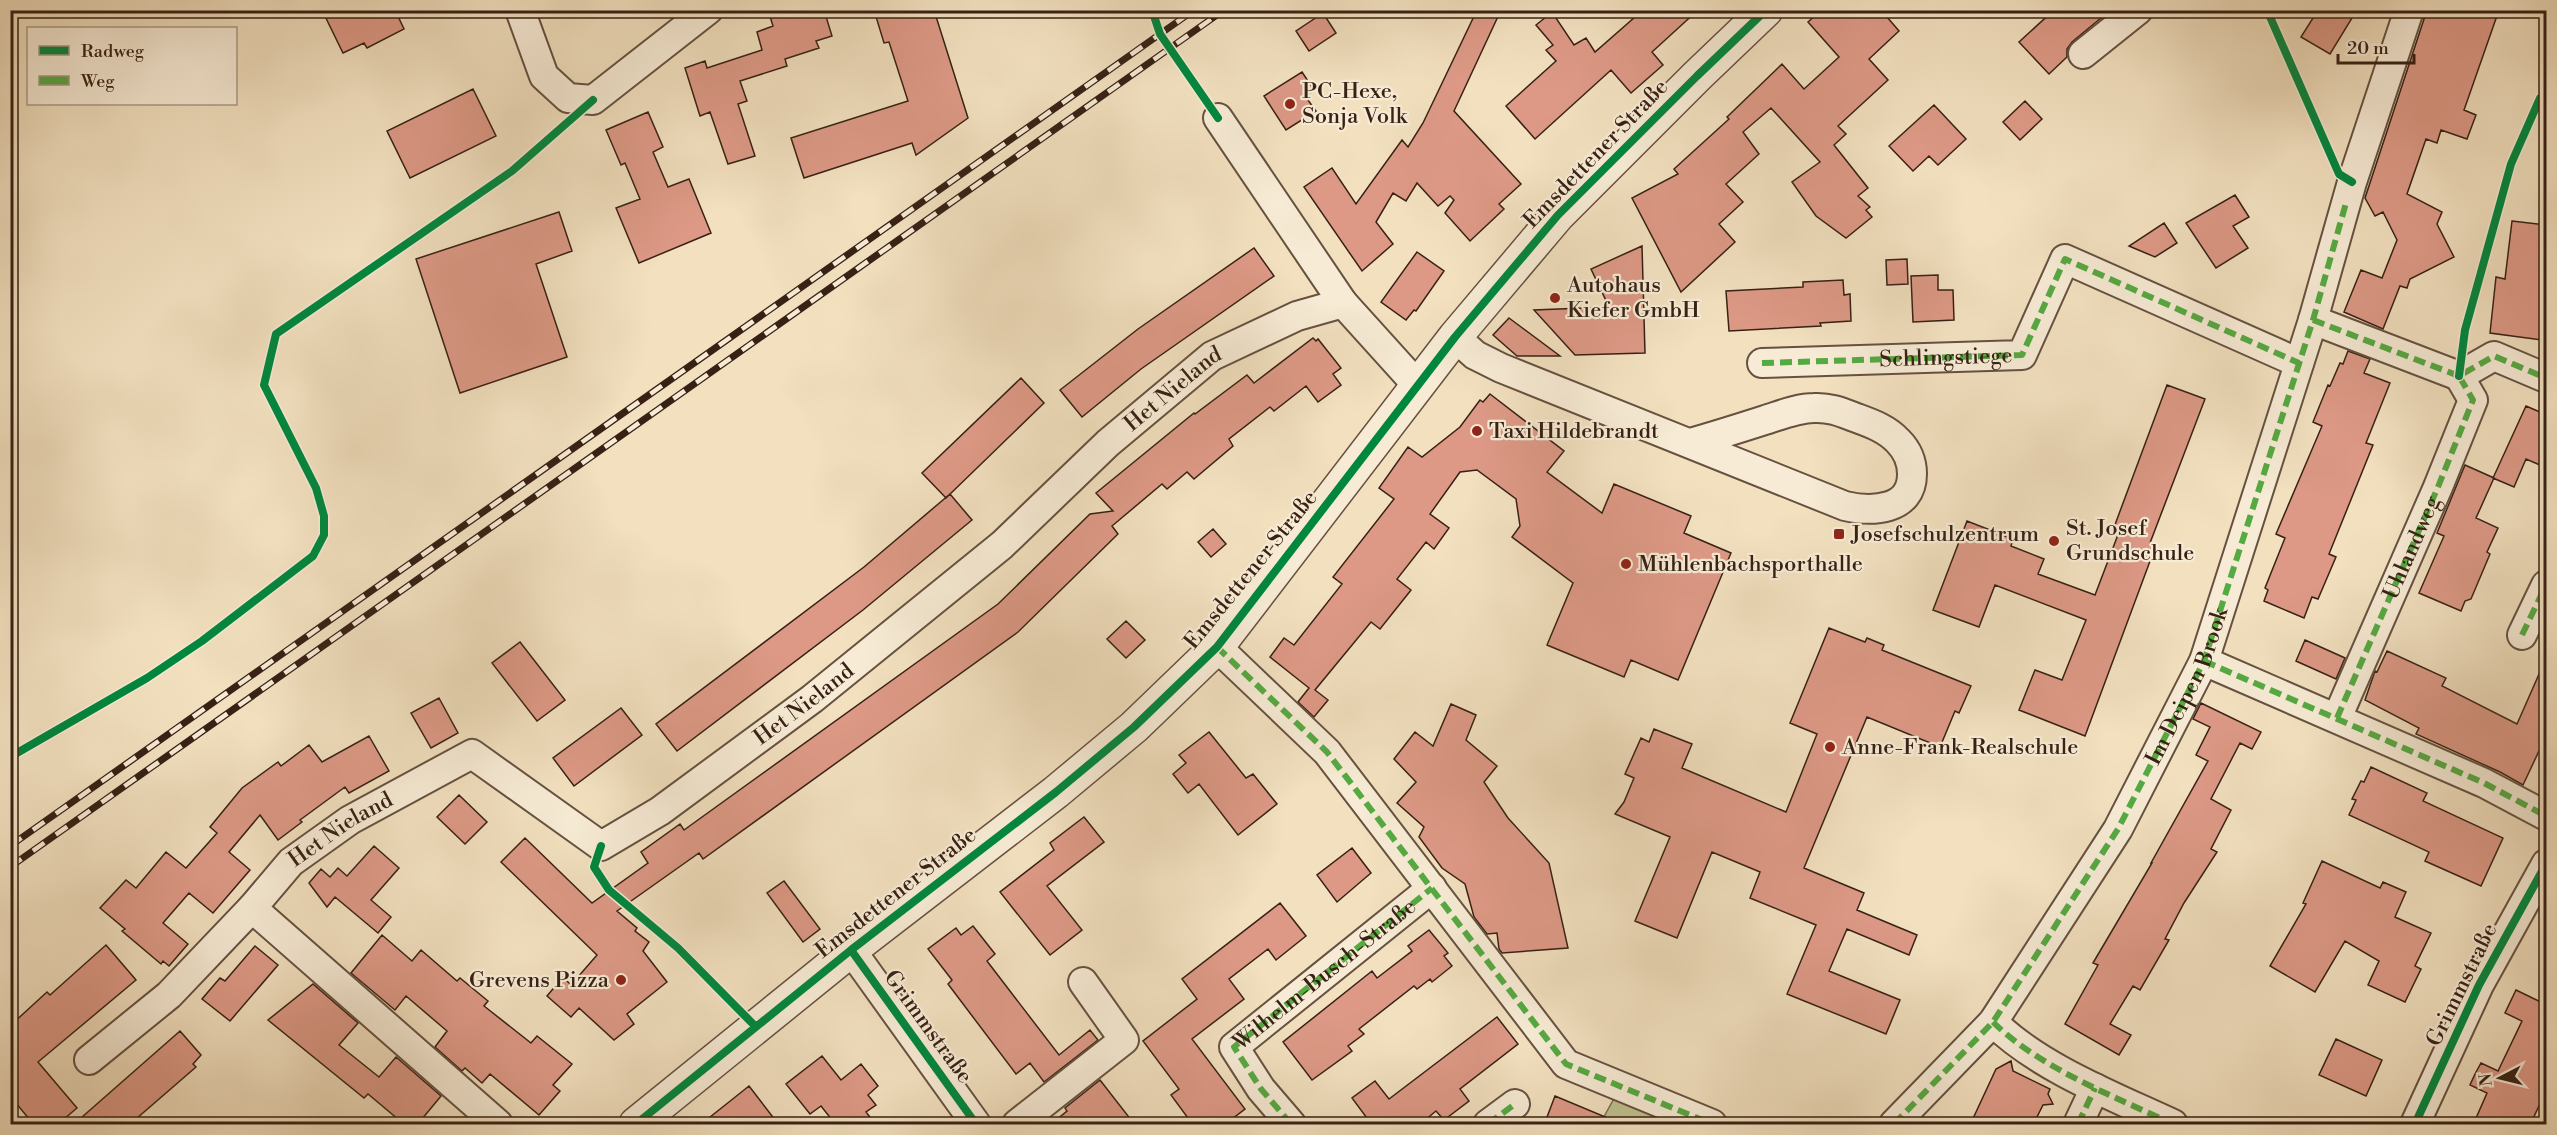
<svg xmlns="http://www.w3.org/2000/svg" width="2557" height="1135" font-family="'Libre Bodoni',serif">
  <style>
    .green { fill: #bfc18f; stroke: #7b7152; stroke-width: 1.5 }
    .building { fill: #dd9986; stroke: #372115; stroke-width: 1.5 }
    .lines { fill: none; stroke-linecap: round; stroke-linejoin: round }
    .minor-casing { stroke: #665140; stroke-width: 32 }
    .tertiary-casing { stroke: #665140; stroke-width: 36 }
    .minor { stroke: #f7ebd5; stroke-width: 28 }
    .tertiary { stroke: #f7ebd5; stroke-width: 33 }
    .rail-casing { stroke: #372115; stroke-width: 7 }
    .rail { stroke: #f7ebd5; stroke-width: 4.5; stroke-dasharray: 14; stroke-linecap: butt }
    .quiet { stroke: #55aa42; stroke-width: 6; stroke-dasharray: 12 6; stroke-linecap: butt }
    .cycleway-casing { stroke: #f7ebd5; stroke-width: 11 }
    .cycleway { stroke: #00873e; stroke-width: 8 }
    .poi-dot { fill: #8f2418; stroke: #f7ebd5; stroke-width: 2 }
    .labels { text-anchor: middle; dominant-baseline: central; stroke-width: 4.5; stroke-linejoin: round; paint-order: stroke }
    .poi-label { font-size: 22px; fill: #372115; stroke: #f7ebd5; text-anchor: start }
    .street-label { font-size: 22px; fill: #372115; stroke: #f7ebd5 }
  </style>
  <rect width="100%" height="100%" fill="#f2e0bf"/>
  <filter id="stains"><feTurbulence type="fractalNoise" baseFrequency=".00333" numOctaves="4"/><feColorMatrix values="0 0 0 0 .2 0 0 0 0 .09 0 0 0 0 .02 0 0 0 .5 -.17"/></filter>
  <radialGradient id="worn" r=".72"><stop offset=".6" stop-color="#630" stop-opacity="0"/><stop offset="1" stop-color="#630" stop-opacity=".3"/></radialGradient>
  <path class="green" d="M 1617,1093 L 1693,1124 L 1600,1124 Z"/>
  <path class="building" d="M 322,10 L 395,10 L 404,29 L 367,48 L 364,43 L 343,53 Z
    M 768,10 L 824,10 L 832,36 L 816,41 L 819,48 L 785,59 L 787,66 L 740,81 L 747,101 L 738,104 L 755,156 L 728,164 L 710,112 L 700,116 L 685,68 L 705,61 L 707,68 L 762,50 L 757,32 L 773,26 Z
    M 874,10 L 934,10 L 968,118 L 916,155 L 912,143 L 804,178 L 791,138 L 908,101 L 889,42 L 884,43 Z
    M 1477,10 L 1501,10 L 1454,111 L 1521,184 L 1499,204 L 1504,209 L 1470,241 L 1445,213 L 1454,200 L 1450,196 L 1438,206 L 1417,183 L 1406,201 L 1393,193 L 1376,222 L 1393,244 L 1362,271 L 1304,187 L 1332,168 L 1356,204 L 1402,140 L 1408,147 L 1423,123 Z
    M 1643,10 L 1698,10 L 1652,52 L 1663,65 L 1631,93 L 1611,70 L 1535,139 L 1506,106 L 1556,61 L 1546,50 L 1553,45 L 1536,25 L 1552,12 L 1574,45 L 1586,38 L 1595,52 Z
    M 1821,10 L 1881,10 L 1899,31 L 1869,59 L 1888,80 L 1838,126 L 1846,134 L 1834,145 L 1868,188 L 1858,196 L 1870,207 L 1866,210 L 1872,217 L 1846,238 L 1816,216 L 1792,182 L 1820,162 L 1771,108 L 1743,132 L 1759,154 L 1726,184 L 1743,202 L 1719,224 L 1735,242 L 1681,292 L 1632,198 L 1678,174 L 1674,169 L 1729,119 L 1727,117 L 1782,64 L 1804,89 L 1839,57 L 1808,22 Z
    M 2054,10 L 2094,10 L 2101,18 L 2072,42 L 2067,49 L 2067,57 L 2049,74 L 2019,42 Z
    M 2318,10 L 2339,10 L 2352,18 L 2330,54 L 2301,37 Z
    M 2427,10 L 2499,10 L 2464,110 L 2476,115 L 2467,139 L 2441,130 L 2437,143 L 2426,139 L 2407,194 L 2442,212 L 2437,224 L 2454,257 L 2410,279 L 2407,288 L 2400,286 L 2383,329 L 2344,312 L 2361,270 L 2382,278 L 2397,240 L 2383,212 L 2375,216 L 2365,198 Z
    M 1323,13 L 1336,33 L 1309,51 L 1296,31 Z
    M 1302,72 L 1314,90 L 1305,96 L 1316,111 L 1286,130 L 1264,96 Z
    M 473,89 L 496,136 L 410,178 L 387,131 Z
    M 2025,101 L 2042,119 L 2020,140 L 2003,122 Z
    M 1934,105 L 1966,139 L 1938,165 L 1929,156 L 1913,171 L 1889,146 Z
    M 648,112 L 663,147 L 653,152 L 668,187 L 689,179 L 711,233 L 639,263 L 616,208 L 640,199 L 625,163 L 621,165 L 606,130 Z
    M 2235,195 L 2249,217 L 2233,226 L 2248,248 L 2216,268 L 2186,223 Z
    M 559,212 L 572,251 L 536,264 L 567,357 L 460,393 L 416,259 Z
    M 2512,221 L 2547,225 L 2547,304 L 2542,340 L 2490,333 L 2496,277 L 2505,279 Z
    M 2164,223 L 2177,243 L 2155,257 L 2129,246 Z
    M 1642,246 L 1645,353 L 1575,355 L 1534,310 L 1609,307 L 1591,269 Z
    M 1254,248 L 1274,276 L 1141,369 L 1082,417 L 1060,390 L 1138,329 Z
    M 1417,252 L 1444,271 L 1416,311 L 1414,310 L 1406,320 L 1381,302 Z
    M 1907,259 L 1908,284 L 1887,285 L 1886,260 Z
    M 1938,275 L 1938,290 L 1953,290 L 1954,320 L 1913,322 L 1911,276 Z
    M 1843,280 L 1844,295 L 1850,294 L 1851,321 L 1820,323 L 1821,326 L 1729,331 L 1726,291 L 1803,287 L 1803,282 Z
    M 1509,318 L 1560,356 L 1517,356 L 1493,335 Z
    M 1313,338 L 1316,341 L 1318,339 L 1341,368 L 1333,374 L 1341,385 L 1318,402 L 1306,386 L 1274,411 L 1270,407 L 1229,439 L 1233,446 L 1194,479 L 1187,472 L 1167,489 L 1162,484 L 1112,526 L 1118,534 L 1018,632 L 703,859 L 699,853 L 617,911 L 637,928 L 635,931 L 649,942 L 643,951 L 667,982 L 627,1014 L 634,1024 L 614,1040 L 579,1008 L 571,1017 L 547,996 L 563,977 L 571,985 L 597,955 L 501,862 L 525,838 L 592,903 L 648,863 L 641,852 L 680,824 L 684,830 L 998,604 L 1090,514 L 1113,511 L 1096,493 L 1194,413 L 1195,414 L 1247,375 L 1254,383 Z
    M 2348,351 L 2370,359 L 2364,373 L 2390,383 L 2366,443 L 2373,445 L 2329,554 L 2336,557 L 2318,599 L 2312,597 L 2304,618 L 2264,601 L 2268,590 L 2265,588 L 2285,538 L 2276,534 L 2322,426 L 2313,422 L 2328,385 L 2330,386 L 2340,363 L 2343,364 Z
    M 1021,378 L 1044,403 L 946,498 L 922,473 Z
    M 2167,385 L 2205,399 L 2150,543 L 2156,545 L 2085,736 L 2019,710 L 2035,670 L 2062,680 L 2086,620 L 1995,585 L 1979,627 L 1933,610 L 1967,521 L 2013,539 L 2011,546 L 2044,559 L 2038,574 L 2095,595 L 2119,532 L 2113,530 Z
    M 1490,394 L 1564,451 L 1547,472 L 1602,513 L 1614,484 L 1691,516 L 1684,533 L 1731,553 L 1678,680 L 1631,660 L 1624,677 L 1547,645 L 1573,583 L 1512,537 L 1520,526 L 1516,499 L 1477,470 L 1460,472 L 1430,514 L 1449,528 L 1434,549 L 1426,542 L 1397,579 L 1411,590 L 1380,629 L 1371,622 L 1315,690 L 1328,700 L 1314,717 L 1298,702 L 1309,688 L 1270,657 L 1284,638 L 1294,645 L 1342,584 L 1333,577 L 1394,499 L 1379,488 L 1408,447 L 1422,457 L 1460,427 L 1480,400 L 1483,402 Z
    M 2526,406 L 2547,415 L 2547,468 L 2526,459 L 2514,487 L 2493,478 Z
    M 2465,465 L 2494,478 L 2476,518 L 2498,528 L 2487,552 L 2490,554 L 2471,599 L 2465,601 L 2461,611 L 2419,593 L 2444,536 L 2437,533 Z
    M 950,494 L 972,520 L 863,610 L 677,751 L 656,724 L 864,567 Z
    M 1213,529 L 1226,544 L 1211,557 L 1198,542 Z
    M 1126,621 L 1145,640 L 1126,658 L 1107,639 Z
    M 1829,628 L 1865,642 L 1867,638 L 1884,645 L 1882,650 L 1971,686 L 1959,713 L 1955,711 L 1940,747 L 1867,717 L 1804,868 L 1864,893 L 1857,910 L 1917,935 L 1909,955 L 1847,929 L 1829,971 L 1900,1000 L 1886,1034 L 1787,994 L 1816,925 L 1750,898 L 1760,872 L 1712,852 L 1677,938 L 1635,921 L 1670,837 L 1615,814 L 1624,802 L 1634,778 L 1625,774 L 1641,738 L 1649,742 L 1654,729 L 1692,744 L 1682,768 L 1786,812 L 1817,734 L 1790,723 Z
    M 2305,640 L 2345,658 L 2336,679 L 2296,661 Z
    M 520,642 L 565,700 L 537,721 L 492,663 Z
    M 2387,651 L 2446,678 L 2442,686 L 2517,724 L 2547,656 L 2547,754 L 2539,751 L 2523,785 L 2500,772 L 2416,734 L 2419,728 L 2365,700 L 2375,671 L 2377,672 Z
    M 439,698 L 458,733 L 431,748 L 411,713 Z
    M 2201,703 L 2261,732 L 2252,749 L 2240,743 L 2211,799 L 2231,810 L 2211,849 L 2217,852 L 2184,903 L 2165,939 L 2169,940 L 2140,990 L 2133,986 L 2110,1024 L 2131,1035 L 2119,1055 L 2065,1024 L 2098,965 L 2093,963 L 2152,863 L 2151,863 L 2208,761 L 2196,755 L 2210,727 L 2193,719 Z
    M 1451,704 L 1476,715 L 1466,740 L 1497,766 L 1484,782 L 1508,818 L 1549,863 L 1568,948 L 1502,953 L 1499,949 L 1497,933 L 1487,934 L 1474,917 L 1465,884 L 1442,868 L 1419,837 L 1424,827 L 1397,803 L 1416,782 L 1394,759 L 1415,732 L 1433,746 Z
    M 621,708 L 642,735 L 574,786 L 553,758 Z
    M 1209,732 L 1246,778 L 1253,774 L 1277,804 L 1238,835 L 1199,784 L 1188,793 L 1173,774 L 1186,763 L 1179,755 Z
    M 369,736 L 389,771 L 349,793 L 345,787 L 300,820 L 302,822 L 278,840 L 260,815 L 229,852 L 250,870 L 213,913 L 189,893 L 163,923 L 188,944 L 169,966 L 163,961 L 161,964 L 122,931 L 125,929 L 100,908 L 126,880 L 136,888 L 166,852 L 186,868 L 217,833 L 210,827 L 242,788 L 278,762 L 281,766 L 309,745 L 322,762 Z
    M 2371,767 L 2427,793 L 2423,801 L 2503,838 L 2481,886 L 2425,861 L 2429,852 L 2349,815 L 2356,800 L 2352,799 L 2361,781 L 2364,782 Z
    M 459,795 L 487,822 L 465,844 L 437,817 Z
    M 1084,817 L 1104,842 L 1047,886 L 1082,930 L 1050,955 L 1000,892 L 1054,850 L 1050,843 Z
    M 374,846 L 399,868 L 371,900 L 391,917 L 378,933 L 335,897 L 327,907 L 309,883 L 321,869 L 330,877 L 338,868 L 347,876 Z
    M 1352,848 L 1371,873 L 1337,902 L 1317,875 Z
    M 2322,861 L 2380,888 L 2383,882 L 2406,892 L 2395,917 L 2431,933 L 2415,966 L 2421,969 L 2405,1002 L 2368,985 L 2379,961 L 2345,941 L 2315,992 L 2270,966 L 2306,904 L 2303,903 Z
    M 784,881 L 820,929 L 803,942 L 767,893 Z
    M 1280,903 L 1306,936 L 1276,960 L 1268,949 L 1229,979 L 1244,999 L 1192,1039 L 1245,1109 L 1224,1125 L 1193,1125 L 1171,1095 L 1179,1089 L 1143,1041 L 1197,999 L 1182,979 Z
    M 973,926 L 995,954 L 987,961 L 1059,1055 L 1090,1030 L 1098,1040 L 1044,1082 L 1030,1063 L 1016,1074 L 948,984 L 952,980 L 928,949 L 956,928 L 961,935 Z
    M 1429,930 L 1448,953 L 1444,956 L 1452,966 L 1432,982 L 1430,979 L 1417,989 L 1414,986 L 1359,1029 L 1364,1034 L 1348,1046 L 1352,1051 L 1312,1080 L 1283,1042 L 1372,971 L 1377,978 L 1412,951 L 1408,946 Z
    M 382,935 L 412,961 L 421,950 L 457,981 L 460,978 L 488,1001 L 484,1006 L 531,1043 L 537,1036 L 572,1064 L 553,1085 L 560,1091 L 539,1115 L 490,1074 L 482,1083 L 465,1068 L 462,1071 L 435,1047 L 447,1031 L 406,996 L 395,1010 L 351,973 Z
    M 106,945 L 136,980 L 38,1062 L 77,1108 L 57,1125 L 34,1125 L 11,1097 L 11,1025 L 47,992 L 50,995 Z
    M 255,946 L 278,965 L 230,1021 L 202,999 L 220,978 L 225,981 Z
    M 313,984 L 358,1023 L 339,1045 L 379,1077 L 396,1057 L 441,1096 L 417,1125 L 405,1125 L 368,1094 L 364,1098 L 268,1020 Z
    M 2516,990 L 2547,1005 L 2547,1089 L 2530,1125 L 2473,1125 L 2487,1093 L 2470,1085 L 2475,1074 L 2481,1063 L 2498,1071 L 2522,1021 L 2505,1013 Z
    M 1497,1017 L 1518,1044 L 1460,1089 L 1469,1101 L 1444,1120 L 1436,1111 L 1419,1125 L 1372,1125 L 1352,1098 L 1375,1081 L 1389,1099 Z
    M 180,1031 L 201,1055 L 193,1064 L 196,1067 L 129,1125 L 73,1125 Z
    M 2336,1039 L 2382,1060 L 2366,1096 L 2319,1075 Z
    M 822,1056 L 841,1080 L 861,1064 L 878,1086 L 868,1095 L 876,1105 L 866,1112 L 876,1125 L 836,1125 L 821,1106 L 810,1114 L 786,1084 Z
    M 2011,1061 L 2013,1071 L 2050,1089 L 2048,1094 L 2053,1104 L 2043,1105 L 2033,1125 L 1970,1125 L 1996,1069 Z
    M 1100,1080 L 1135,1125 L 1050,1125 L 1067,1111 L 1065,1108 Z
    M 749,1086 L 779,1125 L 700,1125 L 734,1098 Z
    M 1555,1096 L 1622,1124 L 1622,1125 L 1544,1125 Z"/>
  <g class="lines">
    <defs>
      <g id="minor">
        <path d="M 520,10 L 544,76 L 568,98 L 593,100 L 708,10"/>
        <path d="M 2083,54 L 2138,10"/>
        <path d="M 1218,118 L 1343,303 L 1418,386"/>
        <path d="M 2313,320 L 2459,376 L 2494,356 L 2546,378"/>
        <path d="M 1455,337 L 1475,355 L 1501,368 L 1845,506 C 1872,512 1912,511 1912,474 C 1912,462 1907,450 1898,441 C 1886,428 1870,423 1854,417 C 1841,412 1829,407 1814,408 C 1798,408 1781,415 1765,420 C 1740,428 1715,436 1690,443"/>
        <path id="s1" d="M 1762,363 L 2022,355 L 2065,259 L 2299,363"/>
        <path d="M 2522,635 L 2546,585"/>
        <path d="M 1217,647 L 1327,752 L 1566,1064 L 1712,1124"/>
        <path d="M 2204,661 L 2484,783 L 2546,816"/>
        <path d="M 2337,718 L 2438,487 L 2473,400 L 2459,376"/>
        <path d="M 851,950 L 976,1124"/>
        <path d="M 1993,1022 C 2038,1067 2115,1097 2173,1124"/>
        <path d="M 89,1060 L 169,995 L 252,908"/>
        <path id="s2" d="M 498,1124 L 252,908 L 291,862 L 350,820 L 472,754 L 601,846 L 660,811 L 812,699 L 1002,545 L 1108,443 L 1212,356 L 1297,316 L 1343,303"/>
        <path d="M 1017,1124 L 1124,1040 L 1083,982"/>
        <path id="s3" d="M 1291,1124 L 1261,1089 L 1234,1047 L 1432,888"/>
        <path d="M 1488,1124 L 1515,1104"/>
        <path id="s4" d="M 1894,1124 L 1993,1022 L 2118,829 L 2204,661 L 2313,320 L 2352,182 L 2409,10"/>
        <path d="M 2078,1124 L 2095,1088"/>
        <path d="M 2415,1124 L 2479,985 L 2546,864"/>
      </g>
      <path id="tertiary" d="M 636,1124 L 851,950 L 1056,792 L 1134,727 L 1217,647 L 1455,337 L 1558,215 L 1697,76 L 1766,10"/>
    </defs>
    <use href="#minor" class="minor-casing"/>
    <use href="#tertiary" class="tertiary-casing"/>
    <use href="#minor" class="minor"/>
    <use href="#tertiary" class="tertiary"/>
    <defs>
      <path id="rail" d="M 10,846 L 1194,10
        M 10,867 L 1224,10"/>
    </defs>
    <use href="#rail" class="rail-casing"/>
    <use href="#rail" class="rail"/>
    <g class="quiet">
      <path d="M 2313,320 L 2459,376 L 2494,356 L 2546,378"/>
      <path d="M 1762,363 L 2022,355 L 2065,259 L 2299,363"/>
      <path d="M 2522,635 L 2546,585"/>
      <path d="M 1217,647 L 1327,752 L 1566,1064 L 1712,1124"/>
      <path d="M 2204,661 L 2484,783 L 2546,816"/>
      <path id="s5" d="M 2337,718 L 2438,487 L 2473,400 L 2459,376"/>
      <path d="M 1993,1022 C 2038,1067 2115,1097 2173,1124"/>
      <path d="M 1291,1124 L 1261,1089 L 1234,1047 L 1432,888"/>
      <path d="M 1488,1124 L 1515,1104"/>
      <path d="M 1894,1124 L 1993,1022 L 2118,829 L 2204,661 L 2313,320 L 2346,203"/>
      <path d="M 2078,1124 L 2095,1088"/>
    </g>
    <defs>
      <path id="cycleway" d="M 1152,10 L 1160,34 L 1218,118
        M 2267,10 L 2339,174 L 2352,182
        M 2459,376 L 2465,330 L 2511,164 L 2540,98 L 2546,98
        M 10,757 L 147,678 L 202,641 L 313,556 L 324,535 L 324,516 L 316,488 L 264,385 L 276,334 L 512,171 L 593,100
        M 601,846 L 594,867 L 609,890 L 678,948 L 756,1027
        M 851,950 L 976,1124
        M 636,1124 L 851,950 L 1056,792 L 1134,727 L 1217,647 L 1455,337 L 1558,215 L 1697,76 L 1766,10
        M 2415,1124 L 2479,985 L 2546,864"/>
    </defs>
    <use href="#cycleway" class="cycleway-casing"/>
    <use href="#cycleway" class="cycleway"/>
  </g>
  <g class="poi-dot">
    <circle cx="1290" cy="104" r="6"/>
    <circle cx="1555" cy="298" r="6"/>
    <circle cx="1477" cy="431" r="6"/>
    <rect x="1833" y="528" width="12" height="12" rx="3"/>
    <circle cx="2054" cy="541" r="6"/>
    <circle cx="1626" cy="564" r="6"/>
    <circle cx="1830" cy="747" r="6"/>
    <circle cx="621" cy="980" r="6"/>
  </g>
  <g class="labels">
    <g class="poi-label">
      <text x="1302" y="91">PC-Hexe,<tspan x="1302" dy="25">Sonja Volk</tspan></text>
      <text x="1567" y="285">Autohaus<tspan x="1567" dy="25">Kiefer GmbH</tspan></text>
      <text x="1489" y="431">Taxi Hildebrandt</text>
      <text x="2066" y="528">St. Josef<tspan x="2066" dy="25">Grundschule</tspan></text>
      <text x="1851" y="534">Josefschulzentrum</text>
      <text x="1638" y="564">Mühlenbachsporthalle</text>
      <text x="1842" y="747">Anne-Frank-Realschule</text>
      <text x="609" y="980" text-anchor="end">Grevens Pizza</text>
    </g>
    <g class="street-label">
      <text transform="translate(1596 154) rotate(-46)">Emsdettener Straße</text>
      <text stroke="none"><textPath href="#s1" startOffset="184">Schlingstiege</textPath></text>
      <text stroke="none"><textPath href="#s2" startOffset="1491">Het Nieland</textPath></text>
      <text stroke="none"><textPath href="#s5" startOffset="186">Uhlandweg</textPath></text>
      <text transform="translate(1251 570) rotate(-51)">Emsdettener Straße</text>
      <text stroke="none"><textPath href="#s4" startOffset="531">Im Deipen Brook</textPath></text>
      <text stroke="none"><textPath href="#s2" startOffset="1005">Het Nieland</textPath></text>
      <text stroke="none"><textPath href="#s2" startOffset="447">Het Nieland</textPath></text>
      <text transform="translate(896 893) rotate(-38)">Emsdettener Straße</text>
      <text stroke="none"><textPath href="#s3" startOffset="212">Wilhelm-Busch-Straße</textPath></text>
      <text transform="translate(2462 985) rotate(-64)">Grimmstraße</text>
      <text transform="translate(928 1027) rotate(54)">Grimmstraße</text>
    </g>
  </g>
  <rect width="2557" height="1135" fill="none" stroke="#f2e0bf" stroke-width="36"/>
  <rect x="12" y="12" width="2533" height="1111" fill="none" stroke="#372115" stroke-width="3"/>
  <rect x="18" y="18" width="2521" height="1099" fill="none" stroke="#372115" stroke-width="1.5"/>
  <rect x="27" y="27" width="210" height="78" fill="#f7ebd5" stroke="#aa9a88" stroke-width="1.5"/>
  <rect x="39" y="46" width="30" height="9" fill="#00873e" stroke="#aa9a88" stroke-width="1.5"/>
  <text x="81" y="57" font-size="18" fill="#372115">Radweg</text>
  <rect x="39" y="76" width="30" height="9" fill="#55aa42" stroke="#aa9a88" stroke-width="1.5"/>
  <text x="81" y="87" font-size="18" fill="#372115">Weg</text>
  <g transform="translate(2500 1078) rotate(263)" stroke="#f7ebd5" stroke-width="4.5" paint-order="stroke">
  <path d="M0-4.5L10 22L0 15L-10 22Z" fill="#372115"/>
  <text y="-9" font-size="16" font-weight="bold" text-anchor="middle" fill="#372115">N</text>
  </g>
  <path d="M2338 54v9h76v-9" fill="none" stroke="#372115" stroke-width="3"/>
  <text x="2347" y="54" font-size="18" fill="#372115" stroke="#f7ebd5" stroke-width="4.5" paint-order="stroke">20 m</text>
  <rect width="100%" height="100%" filter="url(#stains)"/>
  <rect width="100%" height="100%" fill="url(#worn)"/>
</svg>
